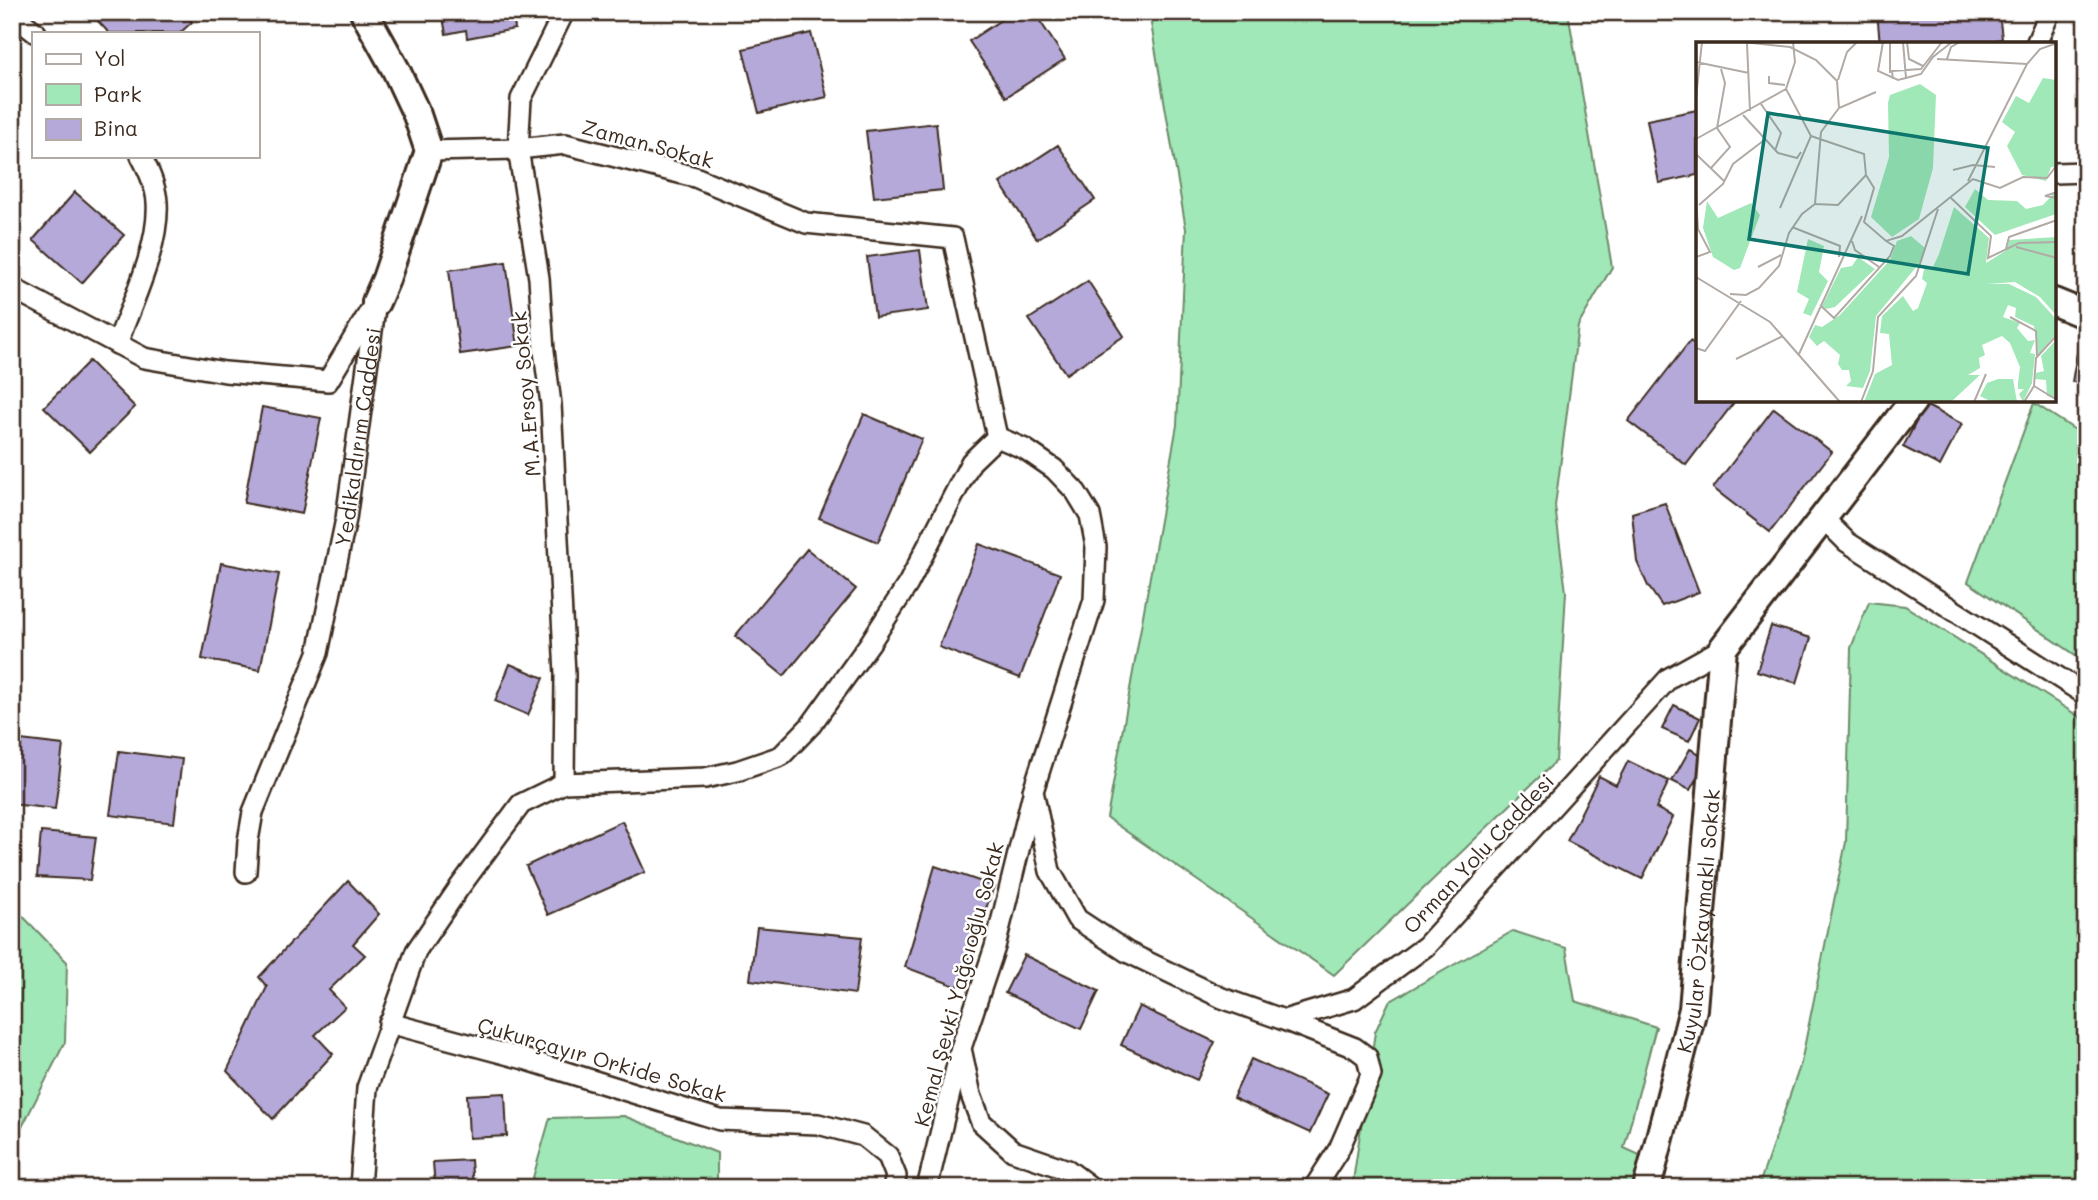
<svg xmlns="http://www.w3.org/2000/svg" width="2098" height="1200" font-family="Mali,sans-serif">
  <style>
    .green { fill: #a0e8b7; stroke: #6e896a; stroke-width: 2 }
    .building { fill: #b5a9d9; stroke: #3b2a1e; stroke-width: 2 }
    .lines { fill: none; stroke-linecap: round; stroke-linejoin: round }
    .street-casing { stroke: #3b2a1e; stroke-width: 24 }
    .secondary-casing { stroke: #3b2a1e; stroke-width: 32 }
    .street { stroke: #fff; stroke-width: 19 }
    .secondary { stroke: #fff; stroke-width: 26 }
    .labels { text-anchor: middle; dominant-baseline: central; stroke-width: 5; stroke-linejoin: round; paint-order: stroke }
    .street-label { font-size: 21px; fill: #3b2a1e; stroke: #fff }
    .inset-road { fill: none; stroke: #b1aaa5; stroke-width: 2 }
    .view { fill: #0f766e; fill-opacity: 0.15; stroke: #0f766e; stroke-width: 3.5 }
    .inset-edge { fill: none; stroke: #3b2a1e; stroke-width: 3.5 }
  </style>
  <rect width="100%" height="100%" fill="#fff"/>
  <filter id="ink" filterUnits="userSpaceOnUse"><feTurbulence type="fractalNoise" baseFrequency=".0143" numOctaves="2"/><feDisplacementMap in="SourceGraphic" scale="14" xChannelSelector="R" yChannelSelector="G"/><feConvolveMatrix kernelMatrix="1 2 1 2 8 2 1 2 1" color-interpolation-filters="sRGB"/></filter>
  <g filter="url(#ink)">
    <path class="green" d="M 1149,12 L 1568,12 L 1612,267 L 1578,326 L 1555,506 L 1566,592 L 1556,761 L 1334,975 L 1107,818 L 1177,425 L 1186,229 Z
      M 2034,403 L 2086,437 L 2086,662 L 1968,582 Z
      M 1869,602 L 1905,606 L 2086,721 L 2086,1188 L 1758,1188 L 1801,1063 L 1846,842 L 1851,648 Z
      M 12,905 L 67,962 L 65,1042 L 12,1147 Z
      M 1513,931 L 1566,948 L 1575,1001 L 1656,1027 L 1624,1148 L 1642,1156 L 1631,1188 L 1352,1188 L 1375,1032 L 1389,1002 Z
      M 624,1116 L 717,1153 L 717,1188 L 530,1188 L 550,1118 Z"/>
    <path class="building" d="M 106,12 L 183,12 L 192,22 L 180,33 L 109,33 L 97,20 Z
      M 442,12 L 533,12 L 534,18 L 514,21 L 515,29 L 467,38 L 466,30 L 446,34 Z
      M 1013,12 L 1034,12 L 1065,59 L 1006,97 L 969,41 Z
      M 1877,12 L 1999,12 L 2002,39 L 1996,40 L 1997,44 L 1880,44 Z
      M 811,33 L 827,97 L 759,113 L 743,49 Z
      M 1697,110 L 1697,175 L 1659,183 L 1647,120 Z
      M 936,123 L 943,190 L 874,197 L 866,131 Z
      M 1058,145 L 1095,200 L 1037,239 L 1000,183 Z
      M 75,192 L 124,235 L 82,283 L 33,240 Z
      M 920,250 L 928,310 L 875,317 L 867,257 Z
      M 506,262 L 518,346 L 460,354 L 449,270 Z
      M 1088,281 L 1124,336 L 1066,374 L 1029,319 Z
      M 1690,341 L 1697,346 L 1697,401 L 1735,401 L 1686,465 L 1628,421 Z
      M 2079,341 L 2086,342 L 2086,384 L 2072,382 Z
      M 89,361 L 135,407 L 90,452 L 44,407 Z
      M 1925,405 L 1962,424 L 1940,466 L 1903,447 Z
      M 262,407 L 321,418 L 302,514 L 244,503 Z
      M 1774,408 L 1832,452 L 1770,532 L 1713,488 Z
      M 864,414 L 922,439 L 878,542 L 819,518 Z
      M 1665,503 L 1699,592 L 1662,606 L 1648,586 L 1637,562 L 1632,513 Z
      M 979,544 L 1060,574 L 1020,678 L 939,647 Z
      M 807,549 L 856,589 L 784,676 L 735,636 Z
      M 221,563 L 279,574 L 260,670 L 202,659 Z
      M 1771,626 L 1811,638 L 1797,683 L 1757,671 Z
      M 510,664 L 544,678 L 528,715 L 495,701 Z
      M 1674,705 L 1700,718 L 1689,741 L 1662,729 Z
      M 12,739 L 63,745 L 55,809 L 12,804 Z
      M 1690,749 L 1708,758 L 1690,790 L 1672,781 Z
      M 119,751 L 182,759 L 174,823 L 110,815 Z
      M 1628,761 L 1669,781 L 1656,808 L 1673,817 L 1642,879 L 1567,841 L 1599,776 L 1616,785 Z
      M 622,821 L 645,872 L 548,915 L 526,866 Z
      M 41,832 L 96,837 L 90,880 L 37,877 Z
      M 935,866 L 994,886 L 958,987 L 905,967 Z
      M 348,881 L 379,914 L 353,944 L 365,955 L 329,990 L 345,1007 L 315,1035 L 333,1054 L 273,1119 L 227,1071 L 267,987 L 259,977 Z
      M 757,927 L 862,937 L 855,994 L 750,980 Z
      M 1024,955 L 1099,991 L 1081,1029 L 1005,993 Z
      M 1139,1006 L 1215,1042 L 1197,1080 L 1121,1045 Z
      M 1251,1059 L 1328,1094 L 1310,1133 L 1233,1098 Z
      M 505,1093 L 507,1136 L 469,1138 L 467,1095 Z
      M 471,1160 L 473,1188 L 435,1188 L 433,1162 Z
      M 278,1183 L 279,1188 L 247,1188 Z"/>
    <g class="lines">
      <defs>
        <g id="street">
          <path d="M 564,12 L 521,99 L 518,149 L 539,278 L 544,351 L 551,404 L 565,674 L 564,783"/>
          <path d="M 12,14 L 36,33"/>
          <path d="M 2036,44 L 2050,12"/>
          <path d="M 429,151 L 518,149 L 565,144 L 695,177 L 806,223 L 953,238 L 997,437"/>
          <path d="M 2054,173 L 2086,172"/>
          <path d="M 12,288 L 144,358 L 225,372 L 328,381 L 373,306"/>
          <path d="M 117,344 C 132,303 160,245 157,202 C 156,187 148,169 141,156"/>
          <path d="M 997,437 L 1025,449 L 1054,469 L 1076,492 L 1090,515 L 1096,547 L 1094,600 L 1033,791 L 1050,871 L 1077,919 L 1127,952 L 1222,998 L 1284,1020 L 1354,999 L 1426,946 L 1669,678 L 1723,648"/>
          <path d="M 1823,518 L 1847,542 L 2086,695"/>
          <path id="s1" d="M 246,872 L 248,841 L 253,812 L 318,653 L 346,519 L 376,302"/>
          <path d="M 1284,1020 L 1355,1048 L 1367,1057 L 1371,1075 L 1339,1149 L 1314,1188"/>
          <path d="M 389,1023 L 524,1059 L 720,1120 L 818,1124 L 863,1136 L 888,1156 L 896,1176 L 893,1188"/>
          <path d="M 962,1053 L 971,1095 L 981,1122 L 1013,1151 L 1068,1170 L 1092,1188"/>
          <path d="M 360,1188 L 367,1088 L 416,951 L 459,888 L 521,804 L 564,783 L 705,778 L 737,771 L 781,756 L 811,725 L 870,643 L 908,584 L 971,462 L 997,437"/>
          <path d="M 927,1188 L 961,1048 L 995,947 L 1032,797"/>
        </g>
        <g id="secondary">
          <path d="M 364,12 L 396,70 L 417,115 L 429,151 L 386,279 L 376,302"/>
          <path d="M 2054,302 L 2086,315"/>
          <path id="s2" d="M 1647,1188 L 1693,1009 L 1723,648 L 1913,401"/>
        </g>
      </defs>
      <use href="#street" class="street-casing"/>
      <use href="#secondary" class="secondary-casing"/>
      <use href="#street" class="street"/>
      <use href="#secondary" class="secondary"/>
    </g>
  </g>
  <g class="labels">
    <g class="street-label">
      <text transform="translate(648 143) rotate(15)">Zaman Sokak</text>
      <text transform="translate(525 394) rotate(-95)">M.A.Ersoy Sokak</text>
      <text stroke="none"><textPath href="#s1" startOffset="452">Yedikaldırım Caddesi</textPath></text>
      <text transform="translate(1478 853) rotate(-47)">Orman Yolu Caddesi</text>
      <text stroke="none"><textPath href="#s2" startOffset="273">Kuyular Özkaymaklı Sokak</textPath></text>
      <text transform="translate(958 984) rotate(-75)">Kemal Şevki Yağcıoğlu Sokak</text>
      <text transform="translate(602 1059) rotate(16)">Çukurçayır Orkide Sokak</text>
    </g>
  </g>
  <g transform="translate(1696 42)">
    <rect width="360" height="360" fill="#fff"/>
    <path d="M 347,36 L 360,38 L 360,125 L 355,125 L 350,139 L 326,133 L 311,104 L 319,90 L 306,80 L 320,54 L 333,61 ZM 224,42 L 240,53 L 237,126 L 223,177 L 196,195 L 175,175 L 193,115 L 192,61 L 194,53 ZM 279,147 L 292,158 L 321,159 L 330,167 L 347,163 L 360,149 L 360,172 L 299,193 L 269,165 ZM 11,159 L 22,176 L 55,161 L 64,173 L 44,226 L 38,228 L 17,215 L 7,186 ZM 258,165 L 293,196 L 290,221 L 311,208 L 313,198 L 360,195 L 360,273 L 344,255 L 319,240 L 291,242 L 313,242 L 340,255 L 360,277 L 360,292 L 342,313 L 338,284 L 319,275 L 320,266 L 312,263 L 307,275 L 324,281 L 321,286 L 332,299 L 339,298 L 334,311 L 339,312 L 336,341 L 327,360 L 323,352 L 328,347 L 322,347 L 322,341 L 324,325 L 314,301 L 306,294 L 286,303 L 289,313 L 283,316 L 284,326 L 272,333 L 284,333 L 255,360 L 168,360 L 179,332 L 196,323 L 193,292 L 184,291 L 186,274 L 207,254 L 217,269 L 222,266 L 231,241 L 226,237 L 229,223 L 236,227 L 243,212 ZM 215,194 L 229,206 L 225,219 L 180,274 L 174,329 L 167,346 L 150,344 L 155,339 L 153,328 L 146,328 L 142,322 L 144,313 L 128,299 L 121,304 L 113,295 L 119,283 L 126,285 L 144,273 L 194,218 L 201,199 ZM 112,197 L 128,204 L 123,230 L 132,239 L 115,274 L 107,271 L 113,257 L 101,250 ZM 162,215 L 179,227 L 139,265 L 130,267 L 126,264 L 145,226 L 156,224 ZM 360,298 L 360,357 L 351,354 L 350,338 L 339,337 L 340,331 L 348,329 L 345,314 ZM 302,337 L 317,337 L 321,360 L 296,360 L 284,354 L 291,341 Z" fill="#a0e8b7"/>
    <path class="inset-road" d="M 46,0 L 94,5 L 120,18 L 141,39 L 143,66M 187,0 L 182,29 L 202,38 L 210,36 L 207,0M 211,0 L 213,17 L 227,24M 51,2 L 54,69M 241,17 L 331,22M 251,17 L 255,5 L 264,0M 0,20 L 53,31M 194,31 L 194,0M 73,34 L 73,41 L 89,43M 210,36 L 225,32 L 237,15 L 256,0M 197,37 L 196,29 L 225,27 L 246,0M 142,38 L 151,10 L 161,0M 0,56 L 6,0M 65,62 L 85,91 L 79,109M 47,73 L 82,111 L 101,116 L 105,110M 115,94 L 168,112 L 170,133M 0,97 L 90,47M 0,112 L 28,139M 15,126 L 34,105 L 21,86 L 29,41 L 25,27M 257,128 L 277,123 L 299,125M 170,133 L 178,146 L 168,180 L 190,199 L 206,194 L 277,137 L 304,146 L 327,135 L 351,136 L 361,123M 272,139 L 331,22 L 344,7 L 361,1M 361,150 L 349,154 L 361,156M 0,154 L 2,187 L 14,210 L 0,215M 255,156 L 295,194 L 292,216 L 323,201 L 361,200M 119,162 L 125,90 L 143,66 L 180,50M 3,163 L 27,142 L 37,122 L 67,99M 84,166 L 115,94 L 90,47 L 99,20 L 97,0M 96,185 L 144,204 L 143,215M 156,199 L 159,208 L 183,225M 320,205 L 361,216M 310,207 L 313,195 L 361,178M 62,225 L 85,213M 0,235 L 74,280 L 144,360M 34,252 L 50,253 L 63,246 L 83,224 L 93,191 L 106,172 L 119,162 L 142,163 L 170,133M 124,263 L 138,276 L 194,214 L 198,204 L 190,199M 314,275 L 340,289 L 341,314M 0,306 L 9,309 L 45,259M 103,312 L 166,174M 40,317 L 87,294M 338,344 L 361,358M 165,360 L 177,329 L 182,275 L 220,234 L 242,167M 278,360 L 290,332M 328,360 L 338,344 L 340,316 L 361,293"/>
    <path class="view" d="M 72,71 L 292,106 L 272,232 L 53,197 Z"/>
    <rect width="360" height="360" class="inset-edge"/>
  </g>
  <rect width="2098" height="1200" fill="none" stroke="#fff" stroke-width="42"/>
  <rect x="21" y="21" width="2056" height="1158" fill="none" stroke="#3b2a1e" stroke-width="2.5" filter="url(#ink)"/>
  <rect x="32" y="32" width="228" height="126" fill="#ffffff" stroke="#b1aaa5" stroke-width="2"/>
  <rect x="46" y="54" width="35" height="10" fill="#ffffff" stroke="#b1aaa5" stroke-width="2"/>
  <text x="94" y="66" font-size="21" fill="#3b2a1e">Yol</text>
  <rect x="46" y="84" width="35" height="21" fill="#a0e8b7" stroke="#b1aaa5" stroke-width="2"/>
  <text x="94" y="102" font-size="21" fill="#3b2a1e">Park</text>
  <rect x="46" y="119" width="35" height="21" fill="#b5a9d9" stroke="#b1aaa5" stroke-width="2"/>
  <text x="94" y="136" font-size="21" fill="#3b2a1e">Bina</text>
</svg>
